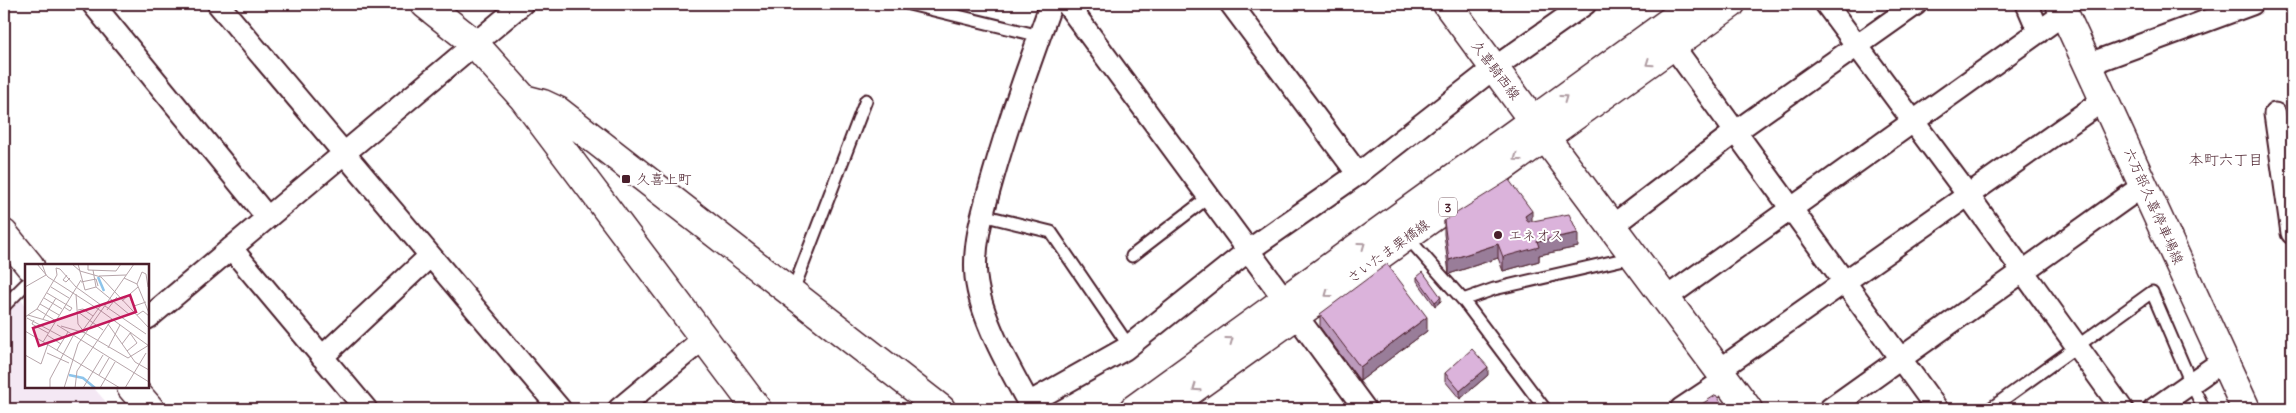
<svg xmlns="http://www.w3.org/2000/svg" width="2296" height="413" font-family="Delius,'Klee One',sans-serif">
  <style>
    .built { fill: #f4e8f4 }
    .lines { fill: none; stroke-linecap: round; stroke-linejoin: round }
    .service-casing { stroke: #4a1f2b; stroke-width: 15 }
    .minor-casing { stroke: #4a1f2b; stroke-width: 25 }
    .tertiary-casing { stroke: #4a1f2b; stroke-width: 31 }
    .secondary-casing { stroke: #4a1f2b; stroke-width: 31 }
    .primary-casing { stroke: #4a1f2b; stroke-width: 31 }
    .service { stroke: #fff; stroke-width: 11 }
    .minor { stroke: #fff; stroke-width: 21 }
    .tertiary { stroke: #fff; stroke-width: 28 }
    .secondary { stroke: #fff; stroke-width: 28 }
    .primary { stroke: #fff; stroke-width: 28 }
    .wall { fill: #bc9abc; stroke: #4a1f2b }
    .shaded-wall { fill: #997d99; stroke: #4a1f2b }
    .building { fill: #dbb3db; stroke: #4a1f2b }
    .oneway { stroke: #ae9aa0 }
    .poi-dot { fill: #4a1f2b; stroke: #fff; stroke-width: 2 }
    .labels { text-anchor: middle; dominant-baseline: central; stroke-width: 4; stroke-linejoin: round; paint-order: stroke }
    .shield { fill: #fff; stroke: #80626b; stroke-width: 1 }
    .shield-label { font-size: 12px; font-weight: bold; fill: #4a1f2b }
    .street-label { font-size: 14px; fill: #4a1f2b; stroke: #fff }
    .poi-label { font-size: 14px; fill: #4a1f2b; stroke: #fff; text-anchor: start }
    .neighbourhood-label { font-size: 15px; fill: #4a1f2b; stroke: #fff }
    .inset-river { fill: none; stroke: #8dc4eb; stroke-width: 2.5 }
    .inset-road { fill: none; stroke: #b7a5aa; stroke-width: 1 }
    .view { fill: #c2185b; fill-opacity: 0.15; stroke: #c2185b; stroke-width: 2.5 }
    .inset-edge { fill: none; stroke: #4a1f2b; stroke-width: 2.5 }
  </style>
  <rect width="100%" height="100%" fill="#fff"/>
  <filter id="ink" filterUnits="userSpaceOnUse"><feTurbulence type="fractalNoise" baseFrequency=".02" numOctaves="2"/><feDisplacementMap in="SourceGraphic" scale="10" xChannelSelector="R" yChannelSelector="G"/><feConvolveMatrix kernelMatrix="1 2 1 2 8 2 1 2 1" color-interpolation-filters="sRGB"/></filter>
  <g filter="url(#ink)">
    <path class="built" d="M 4,279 L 26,306 L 26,387 L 93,387 L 112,409 L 4,409 Z"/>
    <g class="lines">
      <defs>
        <path id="service" d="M 909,4 L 1040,36
          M 982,215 L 1051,232 L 1129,346
          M 1407,237 L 1463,300 L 1545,409
          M 1132,256 L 1210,196
          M 792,293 L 866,100
          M 1463,300 L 1494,289 L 1633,257
          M 4,306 L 26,284
          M 1990,409 L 2152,292 L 2191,383 L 2204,409"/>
        <path id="minor" d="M 93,4 L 267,217
          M 218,4 L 560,409
          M 1067,4 L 1365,409
          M 1231,4 L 1358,174
          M 1826,4 L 1968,195 L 2122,409
          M 2027,4 L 2039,32
          M 1673,46 L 1937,409
          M 2089,64 L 2252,4
          M 2275,114 L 2292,233
          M 1612,226 L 1735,132 L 1916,4
          M 231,248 L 366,409
          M 1666,298 L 2065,13
          M 148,318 L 522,4
          M 322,357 L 430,256
          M 1719,370 L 2105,99
          M 1029,403 L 1125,349 L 1249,250 L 1358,174 L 1494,68 L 1585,4
          M 619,409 L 703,339
          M 1032,409 C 1012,373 980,318 976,277 C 973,244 983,212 992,180 C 1009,120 1030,62 1051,4
          M 1681,409 L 1726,379
          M 1830,409 L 2144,185
          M 2154,409 L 2224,360"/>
        <path id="tertiary" d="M 425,4 L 474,43 L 524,99 L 757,409
          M 524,99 L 543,104 L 558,111 L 941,409
          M 1545,137 L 1748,409"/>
        <path id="secondary" d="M 1447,4 L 1545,137
          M 2060,4 L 2246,409
          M 4,234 L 30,266
          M 131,387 L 150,409"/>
        <path id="primary" d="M 1134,409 L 1694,4
          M 1165,409 L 1731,4"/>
      </defs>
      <use href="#service" class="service-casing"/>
      <use href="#minor" class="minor-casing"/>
      <use href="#tertiary" class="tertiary-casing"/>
      <use href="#secondary" class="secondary-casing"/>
      <use href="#primary" class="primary-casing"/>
      <use href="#service" class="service"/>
      <use href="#minor" class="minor"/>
      <use href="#tertiary" class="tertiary"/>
      <use href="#secondary" class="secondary"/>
      <use href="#primary" class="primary"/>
    </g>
    <path class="wall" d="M 1444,221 L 1532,221 L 1578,247 L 1539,255 L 1539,261 L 1503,271 L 1498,258 L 1449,274 L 1444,234 Z
      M 1417,277 L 1441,301 L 1435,306 L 1417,281 Z
      M 1320,314 L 1427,331 L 1360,381 L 1320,327 Z
      M 1445,373 L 1488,375 L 1460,399 L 1445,381 Z"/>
    <path class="shaded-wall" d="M 1532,211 L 1532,225 L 1525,230 L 1525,216 Z
      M 1578,233 L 1578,247 L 1539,255 L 1539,261 L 1503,271 L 1503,257 L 1537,241 Z
      M 1498,244 L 1498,258 L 1449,274 L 1449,260 Z
      M 1441,297 L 1441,301 L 1435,306 L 1435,302 Z
      M 1427,317 L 1427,331 L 1360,381 L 1360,367 Z
      M 1488,367 L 1488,375 L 1460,399 L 1460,391 Z"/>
    <path class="building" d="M 1509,180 L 1532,211 L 1525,216 L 1528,222 L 1569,214 L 1578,233 L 1537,241 L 1539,247 L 1503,257 L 1498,244 L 1449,260 L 1444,221 Z
      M 1387,264 L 1427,317 L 1360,367 L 1320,314 Z
      M 1423,272 L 1441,297 L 1435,302 L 1417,277 Z
      M 1472,349 L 1488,367 L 1460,391 L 1445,373 Z
      M 1716,395 L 1726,409 L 1694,409 Z"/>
    <defs><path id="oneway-chevron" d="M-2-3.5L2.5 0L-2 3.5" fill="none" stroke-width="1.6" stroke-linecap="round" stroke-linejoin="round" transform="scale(1.25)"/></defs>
    <g class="oneway">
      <use href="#oneway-chevron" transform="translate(1649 63) rotate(145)"/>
      <use href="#oneway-chevron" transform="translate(1564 98) rotate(-36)"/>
      <use href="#oneway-chevron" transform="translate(1517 158) rotate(144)"/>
      <use href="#oneway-chevron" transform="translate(1362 245) rotate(-36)"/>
      <use href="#oneway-chevron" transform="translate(1328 294) rotate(144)"/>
      <use href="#oneway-chevron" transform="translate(1230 340) rotate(-36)"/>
      <use href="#oneway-chevron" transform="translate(1196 388) rotate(145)"/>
    </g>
  </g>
  <g class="poi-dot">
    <rect x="621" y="174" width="10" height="10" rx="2.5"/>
    <circle cx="1498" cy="235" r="5"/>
  </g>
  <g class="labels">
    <rect class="shield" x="1439" y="197.5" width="18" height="19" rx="4"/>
    <g class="shield-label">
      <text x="1448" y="207">3</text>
    </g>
    <g class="street-label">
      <text transform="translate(1496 70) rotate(53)">久喜騎西線</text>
      <text transform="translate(2154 206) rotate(66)">六万部久喜停車場線</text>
      <text transform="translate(1388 251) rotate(-36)">さいたま栗橋線</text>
    </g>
    <g class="poi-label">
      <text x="636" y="179">久喜上町</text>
      <text x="1508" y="235">エネオス</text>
    </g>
    <g class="neighbourhood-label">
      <text x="2226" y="159">本町六丁目</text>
    </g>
  </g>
  <g transform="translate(25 264)">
    <rect width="124" height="124" fill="#fff"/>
    <path class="inset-river" d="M 73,13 L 79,27M 44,111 L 58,114 L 70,124"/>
    <path class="inset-road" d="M 12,0 L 23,13 L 76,47M 47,0 L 55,7 L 76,13 L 89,27M 53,0 L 60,26 L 71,23M 63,0 L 63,6 L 91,7 L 96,0M 68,6 L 71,23 L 105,51M 42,11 L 38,16 L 41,18 L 45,14M 74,12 L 101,11M 99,14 L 112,20 L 124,49M 56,18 L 71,15 L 73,22M 112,20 L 117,8 L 121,10 L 123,23M 0,23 L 21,11 L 17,0M 26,23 L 44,34M 89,27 L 124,64M 22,29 L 47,44 L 45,47 L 39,43M 51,30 L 53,60 L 60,69 L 103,94 L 124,81M 19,34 L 37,45M 106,36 L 109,42 L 121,38M 97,37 L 113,23M 15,40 L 34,51M 80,42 L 121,70M 12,45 L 31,57M 53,46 L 58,45 L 68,52M 82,46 L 92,33M 76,47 L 124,82M 53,48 L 78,66M 3,51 L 30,59M 112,51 L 118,47 L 124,52M 0,53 L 12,45 L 32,11 L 31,4 L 35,5 L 51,23 L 76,41 L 58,66M 2,54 L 39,74M 18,55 L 31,34M 9,56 L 7,60 L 23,69M 83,60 L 110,98 L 124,106M 32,61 L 124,118M 36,62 L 60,69M 0,67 L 95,124M 22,71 L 36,80M 18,78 L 56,16M 97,80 L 106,68M 83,84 L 95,61M 32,86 L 43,68M 102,87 L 112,79 L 105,69M 22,89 L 44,99M 0,91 L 16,100 L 23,80M 74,111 L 84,94M 25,124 L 25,115 L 48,72M 39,124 L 53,80 L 109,0M 50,124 L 52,107 L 87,55M 58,124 L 78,91M 75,124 L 90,98M 100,124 L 121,89"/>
    <path class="view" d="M 105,31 L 111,48 L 14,82 L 8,64 Z"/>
    <rect width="124" height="124" class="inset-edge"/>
  </g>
  <rect width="2296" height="413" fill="none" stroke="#fff" stroke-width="20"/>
  <rect x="10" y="10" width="2276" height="393" fill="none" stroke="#4a1f2b" stroke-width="2" filter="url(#ink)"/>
</svg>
